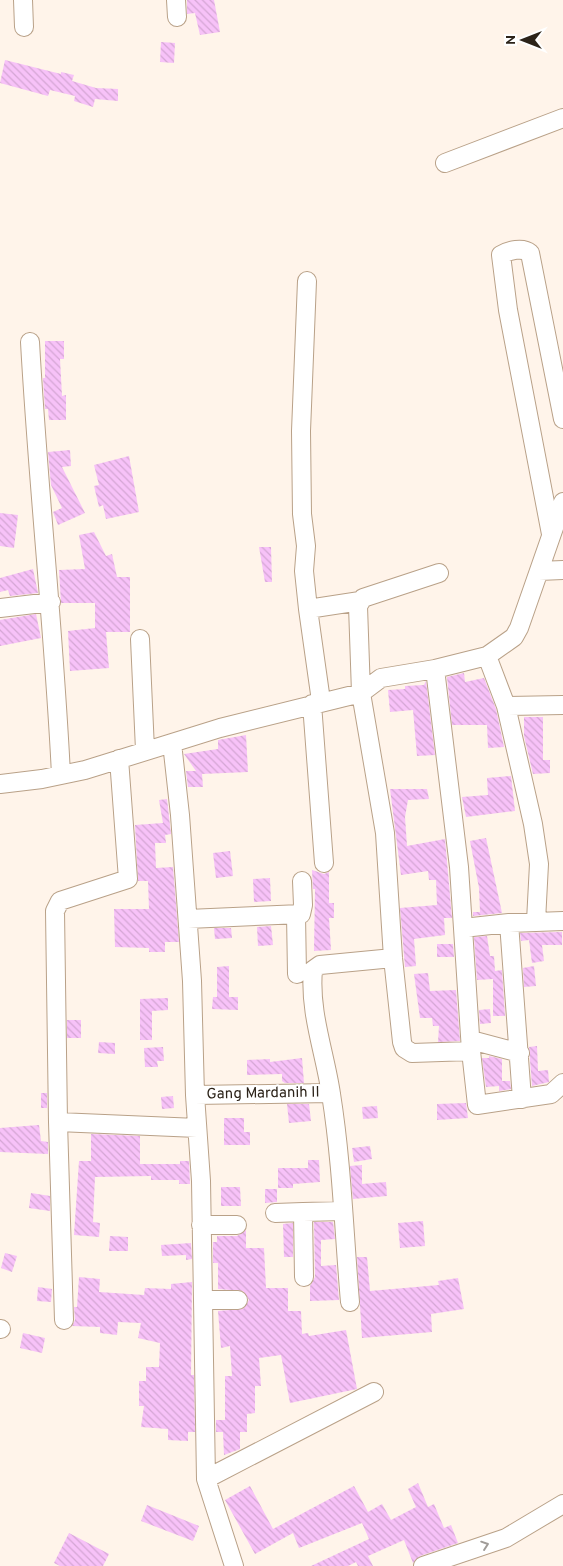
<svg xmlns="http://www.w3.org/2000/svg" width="563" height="1566" font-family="Overpass,sans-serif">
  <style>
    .building { fill: url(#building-back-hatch) }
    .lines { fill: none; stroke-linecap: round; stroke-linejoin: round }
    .minor-casing { stroke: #b9a188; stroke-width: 20 }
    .minor { stroke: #fff; stroke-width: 18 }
    .oneway { stroke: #a09c98 }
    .labels { text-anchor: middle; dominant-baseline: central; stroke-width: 4; stroke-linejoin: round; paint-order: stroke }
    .street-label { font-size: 15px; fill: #2c2319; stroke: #fff }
  </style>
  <defs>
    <pattern id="building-back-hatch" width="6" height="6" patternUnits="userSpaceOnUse" patternTransform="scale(1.25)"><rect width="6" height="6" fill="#f7c2f8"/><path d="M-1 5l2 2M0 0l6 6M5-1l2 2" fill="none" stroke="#d4a6d4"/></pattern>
  </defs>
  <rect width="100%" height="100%" fill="#fff4ea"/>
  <path class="building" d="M 187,0 L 214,0 L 220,32 L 200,35 L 195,13 L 187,14 Z
    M 161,42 L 175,43 L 174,63 L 160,62 Z
    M 5,60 L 61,74 L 61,72 L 74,75 L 72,81 L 96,88 L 118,89 L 118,101 L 95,99 L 93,107 L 74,101 L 75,96 L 50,90 L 48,96 L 0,83 Z
    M 45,341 L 64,341 L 64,359 L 60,359 L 62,396 L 66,395 L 66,420 L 49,420 L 48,409 L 45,409 L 43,378 L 45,378 Z
    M 70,450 L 71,466 L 62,467 L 85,513 L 58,525 L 53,512 L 62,508 L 51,485 L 48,452 Z
    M 129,456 L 139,512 L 106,519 L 103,505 L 99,507 L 94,486 L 99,485 L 94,465 Z
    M 0,513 L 18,515 L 14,548 L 0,546 Z
    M 94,532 L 106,556 L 112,554 L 117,577 L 130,577 L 130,632 L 106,632 L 109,668 L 70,671 L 68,631 L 95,628 L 95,603 L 61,603 L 59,570 L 85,569 L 79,535 Z
    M 259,547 L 271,547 L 272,582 L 265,582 Z
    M 33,569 L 38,593 L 10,596 L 8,590 L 0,592 L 0,578 Z
    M 36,614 L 41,638 L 0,646 L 0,620 Z
    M 464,673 L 465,682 L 484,678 L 496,709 L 504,747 L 488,748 L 487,725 L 452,725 L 447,677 Z
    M 426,681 L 435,755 L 417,756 L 413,710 L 390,712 L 388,690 L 405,689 L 405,686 L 424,685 Z
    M 524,717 L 543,717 L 543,760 L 550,760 L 550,773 L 533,774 L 524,736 Z
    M 246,735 L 248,772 L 202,774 L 203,787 L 188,787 L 186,771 L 196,771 L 184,754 L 218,749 L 218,740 Z
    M 511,776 L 515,811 L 466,817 L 462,797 L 488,795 L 487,778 Z
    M 390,789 L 427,789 L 429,799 L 408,800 L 405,817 L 407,846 L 445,839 L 452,918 L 444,918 L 445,935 L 414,939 L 416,966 L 405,967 L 400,908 L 437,905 L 436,880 L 429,880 L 428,871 L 401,875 Z
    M 167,799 L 171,834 L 165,835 L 166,843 L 155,843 L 156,868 L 173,867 L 179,942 L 165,942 L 165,952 L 149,952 L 149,948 L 115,947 L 114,909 L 149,909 L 148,881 L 138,881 L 135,825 L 163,823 L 159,800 Z
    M 486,838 L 502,913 L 473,916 L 473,912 L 480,912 L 479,888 L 470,841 Z
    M 230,851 L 233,876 L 216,878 L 213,853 Z
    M 312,870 L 324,874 L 329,872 L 329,903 L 334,903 L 334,918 L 329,918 L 331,950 L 314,951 L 315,889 L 313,889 Z
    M 270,878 L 271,901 L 254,902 L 253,879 Z
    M 271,926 L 273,945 L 258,946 L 257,927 Z
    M 214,928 L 231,928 L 232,938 L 215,939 Z
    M 562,932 L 562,945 L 542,945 L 544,961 L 532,963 L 529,940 L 521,941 L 520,933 Z
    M 487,936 L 490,956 L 494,956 L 495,971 L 502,970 L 505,1016 L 493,1016 L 493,979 L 477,980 L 474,937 Z
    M 437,944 L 453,944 L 454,957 L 437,957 Z
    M 229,966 L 229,997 L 238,997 L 238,1010 L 212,1009 L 213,997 L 217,997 L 217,967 Z
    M 534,966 L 536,986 L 524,987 L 523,968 Z
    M 428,973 L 430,991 L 456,990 L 460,1041 L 438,1042 L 439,1026 L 433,1026 L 432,1018 L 420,1018 L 414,974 Z
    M 168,998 L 168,1010 L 152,1011 L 152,1040 L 140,1040 L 140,999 Z
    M 490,1009 L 491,1023 L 480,1024 L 479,1010 Z
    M 67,1020 L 81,1020 L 81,1038 L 67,1038 Z
    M 99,1042 L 115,1043 L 115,1054 L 98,1053 Z
    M 537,1046 L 538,1071 L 548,1070 L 549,1082 L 532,1086 L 529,1047 Z
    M 163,1047 L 164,1061 L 157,1061 L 158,1067 L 145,1067 L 144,1048 Z
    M 489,1056 L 502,1059 L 502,1081 L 510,1081 L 511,1089 L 499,1091 L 499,1086 L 486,1087 L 482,1058 L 489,1058 Z
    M 302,1058 L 304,1083 L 285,1083 L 282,1081 L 282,1074 L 247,1075 L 247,1060 L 270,1059 L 270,1062 Z
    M 41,1093 L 47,1093 L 47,1108 L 41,1108 Z
    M 173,1096 L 174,1108 L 162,1109 L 161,1097 Z
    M 466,1103 L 468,1118 L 437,1120 L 437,1104 Z
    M 287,1104 L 309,1104 L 311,1121 L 289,1123 Z
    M 377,1106 L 378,1118 L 363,1119 L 362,1107 Z
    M 224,1118 L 244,1118 L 244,1132 L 250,1132 L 250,1145 L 224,1145 Z
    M 39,1125 L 41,1141 L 48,1142 L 48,1154 L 0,1152 L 0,1128 Z
    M 91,1134 L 140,1136 L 140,1164 L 180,1164 L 180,1161 L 189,1161 L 190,1184 L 179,1184 L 179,1180 L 151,1180 L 151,1176 L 95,1177 L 93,1222 L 100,1223 L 99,1237 L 74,1235 L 79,1161 L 91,1161 Z
    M 370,1146 L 372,1159 L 354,1162 L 352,1148 Z
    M 308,1160 L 319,1160 L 320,1182 L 293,1184 L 293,1188 L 278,1188 L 278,1168 L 308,1168 Z
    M 362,1165 L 362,1184 L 386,1182 L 387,1196 L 353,1199 L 350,1166 Z
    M 221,1187 L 240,1187 L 241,1206 L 221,1206 Z
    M 265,1189 L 277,1189 L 277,1202 L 265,1203 Z
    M 31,1193 L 50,1196 L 50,1211 L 29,1208 Z
    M 423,1221 L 425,1246 L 400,1248 L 398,1223 Z
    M 314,1222 L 333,1222 L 335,1239 L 321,1240 L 321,1266 L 336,1265 L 339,1300 L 310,1301 L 310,1286 L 315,1277 Z
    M 293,1223 L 293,1257 L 284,1257 L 283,1224 Z
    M 246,1230 L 246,1248 L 264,1248 L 266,1288 L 288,1288 L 288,1311 L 301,1311 L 302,1334 L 308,1333 L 309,1336 L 346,1330 L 357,1389 L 290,1403 L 281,1355 L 259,1358 L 261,1386 L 255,1386 L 255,1413 L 247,1414 L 247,1432 L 240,1432 L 240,1449 L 224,1455 L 223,1432 L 216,1432 L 216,1420 L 225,1420 L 225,1376 L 232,1376 L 230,1346 L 221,1348 L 218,1311 L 243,1309 L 249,1300 L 243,1291 L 218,1289 L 218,1263 L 213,1263 L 213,1242 L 217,1242 L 217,1236 L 237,1236 Z
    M 110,1236 L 128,1237 L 128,1251 L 109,1251 Z
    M 191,1243 L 192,1259 L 186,1260 L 186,1255 L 162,1256 L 161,1245 Z
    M 5,1253 L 17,1256 L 12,1272 L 1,1268 Z
    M 357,1257 L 367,1257 L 370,1291 L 439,1285 L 438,1281 L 458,1278 L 464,1309 L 431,1314 L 432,1332 L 362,1338 Z
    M 79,1277 L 100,1279 L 99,1292 L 144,1295 L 145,1288 L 171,1289 L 171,1284 L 192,1282 L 191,1375 L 194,1375 L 195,1432 L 188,1432 L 188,1441 L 168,1440 L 168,1429 L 141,1427 L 144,1406 L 139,1406 L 139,1381 L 146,1381 L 146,1367 L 159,1367 L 160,1343 L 138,1338 L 141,1323 L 118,1322 L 117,1335 L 100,1333 L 100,1327 L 72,1326 L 75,1320 L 74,1307 L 77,1307 Z
    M 38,1287 L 52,1289 L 51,1302 L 37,1301 Z
    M 23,1333 L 45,1338 L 42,1353 L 20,1348 Z
    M 418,1483 L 428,1507 L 434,1504 L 444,1528 L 451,1525 L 458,1543 L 420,1556 L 413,1563 L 404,1540 L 368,1556 L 373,1566 L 358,1566 L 356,1562 L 348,1566 L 311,1566 L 369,1539 L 362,1523 L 299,1548 L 293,1533 L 255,1554 L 225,1500 L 250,1486 L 273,1529 L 354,1486 L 368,1512 L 382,1504 L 391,1520 L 416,1507 L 408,1489 Z
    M 147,1505 L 199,1526 L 193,1541 L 141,1521 Z
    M 69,1533 L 109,1554 L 103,1566 L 60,1566 L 54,1563 Z"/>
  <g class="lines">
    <defs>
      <path id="minor" d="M 23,0 L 24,27
        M 176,0 L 177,17
        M 445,163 L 563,118
        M 307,281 L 301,431 L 302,514 L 306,546 L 304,571 L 308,609 L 321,701
        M 30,342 C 38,487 54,630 61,775
        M 551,534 L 508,310 L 501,255 C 509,250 523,247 530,253 L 563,419
        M 539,571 L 563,570
        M 439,573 L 363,598 L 358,606 L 361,693 L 385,833 L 393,958 L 402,1042 L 404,1048 L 412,1053 L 471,1051
        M 0,608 L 51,602
        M 308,609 L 360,601
        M 140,639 L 145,750
        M 487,656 L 506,706 L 533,824 L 539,864 L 536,921
        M 435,669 L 459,867 L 471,1051 L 477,1105 L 551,1094 L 563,1083
        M 312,704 L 324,863
        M 506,706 L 563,705
        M 172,743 L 180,815 L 192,981 L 195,1095 L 201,1181 L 206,1479 L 234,1566
        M 0,784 L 42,779 L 85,770 L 220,728 L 361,693 L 381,678 L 435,669 L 487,656 L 514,637 L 519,628 L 563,502
        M 296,915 L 297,974
        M 188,919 L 301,914 L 303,905 L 302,881
        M 509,923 L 522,1099
        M 463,928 L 509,923 L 563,921
        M 471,1040 L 520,1053
        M 195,1095 L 331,1093
        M 58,1122 L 197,1128
        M 275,1213 L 303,1212
        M 201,1225 L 237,1225
        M 304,1277 L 303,1212 L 343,1211
        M 203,1300 L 238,1300
        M 350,1302 C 344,1233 342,1163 331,1094 C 325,1053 309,1012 313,970 L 320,965 L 393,958
        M 64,1320 L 58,1122 L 55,911 L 60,901 L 128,879 L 119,759
        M 0,1329 L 1,1329
        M 206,1479 L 374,1392
        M 423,1566 L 506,1538 L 563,1504"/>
    </defs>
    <use href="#minor" class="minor-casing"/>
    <use href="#minor" class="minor"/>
  </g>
  <defs><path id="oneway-chevron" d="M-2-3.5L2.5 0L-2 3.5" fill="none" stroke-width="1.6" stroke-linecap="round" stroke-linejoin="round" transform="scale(1.25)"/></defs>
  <use class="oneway" href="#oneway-chevron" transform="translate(485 1545) rotate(-19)"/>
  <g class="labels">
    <g class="street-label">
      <text transform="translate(263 1094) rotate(-1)">Gang Mardanih II</text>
    </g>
  </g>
  <g transform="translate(523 40) rotate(270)" stroke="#ffffff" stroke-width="4" paint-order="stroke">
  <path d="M0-4L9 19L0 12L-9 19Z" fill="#2c2319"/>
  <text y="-8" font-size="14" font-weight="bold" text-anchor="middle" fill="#2c2319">N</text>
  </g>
</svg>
